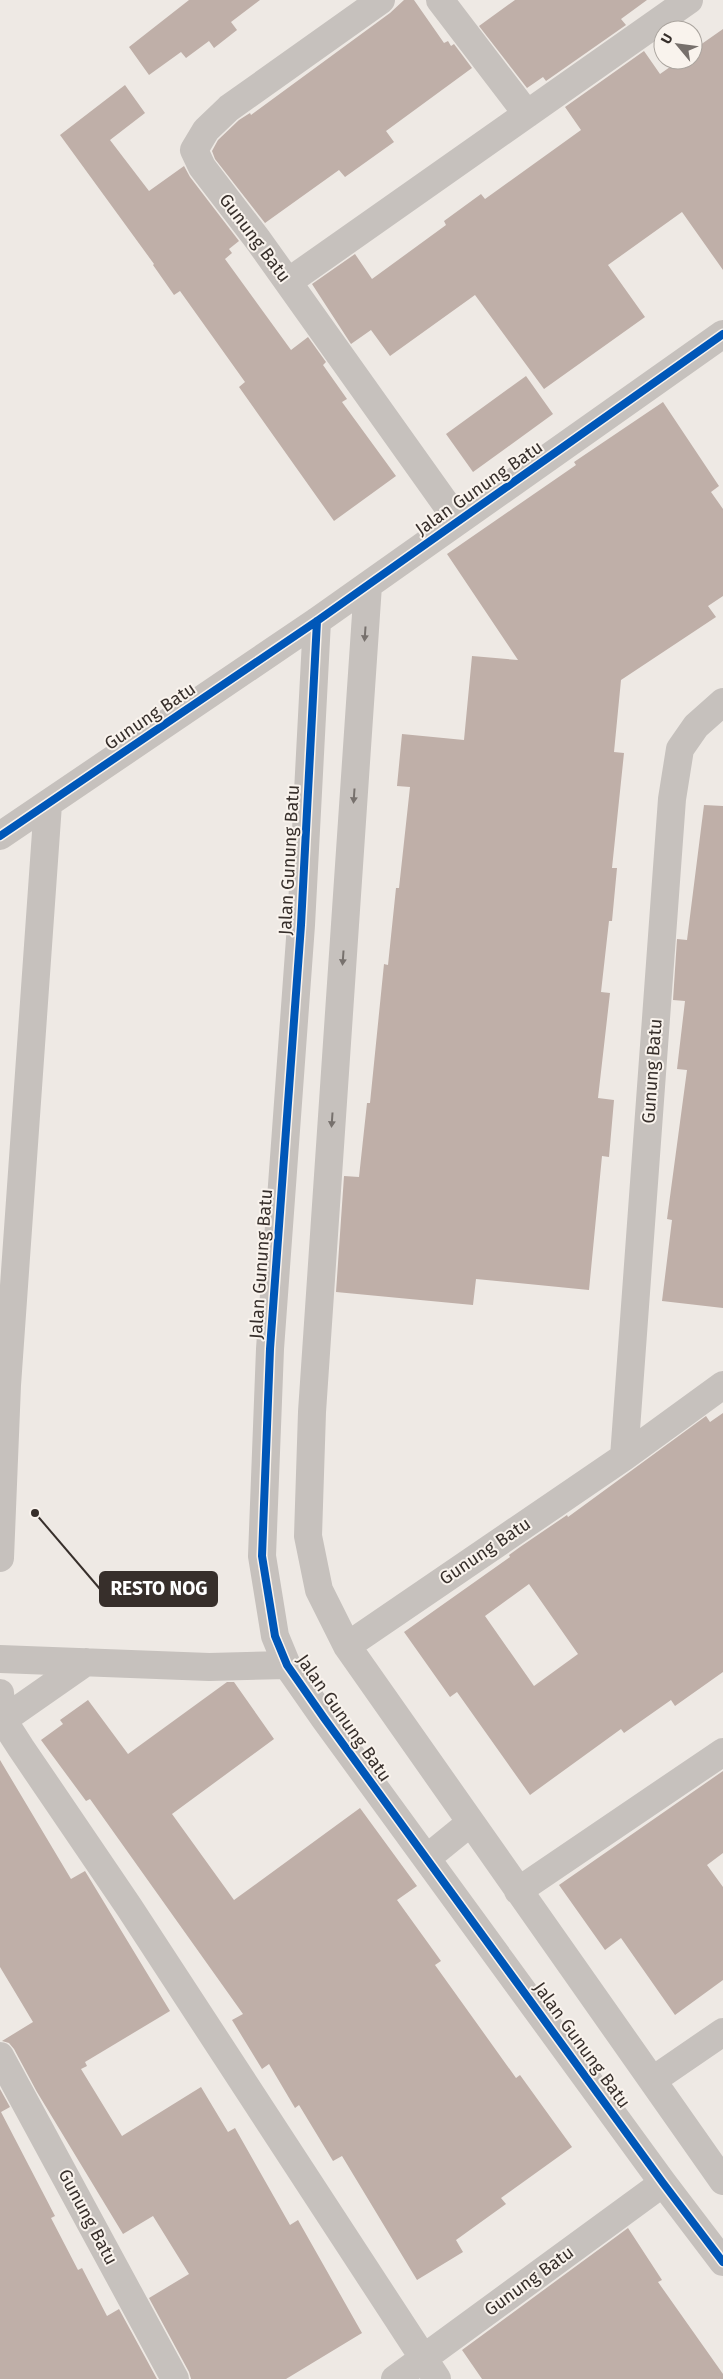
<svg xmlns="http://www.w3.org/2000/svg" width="723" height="2379" font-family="'Fira Sans',sans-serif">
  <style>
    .building { fill: #bfafa8; fill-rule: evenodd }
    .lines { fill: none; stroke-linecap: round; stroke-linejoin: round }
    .street { stroke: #c6c1bd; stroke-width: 28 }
    .cycleway-casing { stroke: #f9f3ed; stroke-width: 11 }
    .cycleway { stroke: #0057b8; stroke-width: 8 }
    .oneway { fill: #77716d }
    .labels { text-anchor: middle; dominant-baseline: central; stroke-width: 4; stroke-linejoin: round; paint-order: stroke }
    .street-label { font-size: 18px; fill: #372f2b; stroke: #f9f3ed }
    .leader { fill: none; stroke: #372f2b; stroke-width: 2 }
    .callout-dot { fill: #372f2b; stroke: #f9f3ed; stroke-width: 2 }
    .callout { fill: #372f2b; stroke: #372f2b; stroke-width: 2 }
    .callout-label { font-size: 19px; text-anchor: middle; font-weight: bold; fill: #fff }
  </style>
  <rect width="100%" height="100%" fill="#eee9e4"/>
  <path class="building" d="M 189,0 L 260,0 L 231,22 L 237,30 L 214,48 L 209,41 L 186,58 L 181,52 L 149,75 L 129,47 Z
    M 404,0 L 414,0 L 444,43 L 448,41 L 451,46 L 454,44 L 472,68 L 386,131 L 394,142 L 345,177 L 339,170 L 265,223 L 215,159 L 212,151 L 218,140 L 239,120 L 250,113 L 251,115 L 390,13 Z
    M 515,0 L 647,0 L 621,19 L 626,25 L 546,81 L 543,77 L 527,88 L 479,26 Z
    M 723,29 L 723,270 L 682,212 L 608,265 L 645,317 L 544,389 L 475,295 L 390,356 L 371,330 L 351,344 L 312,284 L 355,254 L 372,279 L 446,225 L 444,221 L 481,194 L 485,199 L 581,130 L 565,107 L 644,51 L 660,74 L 680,60 L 693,60 L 693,50 Z
    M 125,85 L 145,113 L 110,140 L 149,191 L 184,166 L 190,177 L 239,241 L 229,249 L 232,253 L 225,259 L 291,350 L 308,337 L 326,362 L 323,365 L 347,399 L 342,402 L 396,476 L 334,521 L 239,387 L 245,382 L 180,291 L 174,295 L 153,265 L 154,264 L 60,135 Z
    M 526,376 L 553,414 L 473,472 L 446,434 Z
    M 663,402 L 719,486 L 711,492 L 723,509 L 723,596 L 708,606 L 716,617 L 621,680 L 614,752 L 624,753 L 612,868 L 617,868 L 612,921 L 609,921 L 601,992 L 610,993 L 598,1098 L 614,1100 L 609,1157 L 602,1156 L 589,1290 L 476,1279 L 473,1305 L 336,1292 L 344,1176 L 359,1177 L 367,1103 L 370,1103 L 384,964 L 388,965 L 396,888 L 399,888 L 410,787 L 397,786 L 402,734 L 464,740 L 472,656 L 518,660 L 447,554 L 576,465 L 574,462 Z
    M 704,805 L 723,806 L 723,1308 L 662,1301 L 672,1220 L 667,1219 L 687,1070 L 677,1069 L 685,1001 L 673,1000 L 677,939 L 687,940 Z
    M 723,1413 L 723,1672 L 675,1706 L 671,1700 L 624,1733 L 621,1729 L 530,1795 L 457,1692 L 450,1697 L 404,1632 L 510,1557 L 509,1555 L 520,1547 L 567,1515 L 568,1517 L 706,1416 L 710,1422 ZM 529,1584 L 578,1654 L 534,1686 L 485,1616 Z
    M 227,1682 L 234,1682 L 274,1739 L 172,1814 L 234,1900 L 360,1808 L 417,1886 L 397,1900 L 441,1961 L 435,1965 L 516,2078 L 520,2075 L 572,2147 L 501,2198 L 506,2204 L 456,2240 L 463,2252 L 417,2280 L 342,2156 L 333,2161 L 299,2105 L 295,2108 L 269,2064 L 262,2069 L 232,2020 L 243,2014 L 90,1799 L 86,1801 L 41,1740 L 63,1724 L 60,1720 L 88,1700 L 128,1754 Z
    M 0,1760 L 71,1879 L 85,1871 L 170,2011 L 85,2062 L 87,2066 L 81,2069 L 122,2136 L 201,2087 L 228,2132 L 235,2128 L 290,2225 L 298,2220 L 362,2333 L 286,2379 L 191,2379 L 189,2372 L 149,2298 L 189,2274 L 153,2216 L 123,2234 L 37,2092 L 14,2049 L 9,2043 L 2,2041 L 33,2022 L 0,1967 Z
    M 723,1771 L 723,1853 L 707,1865 L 723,1887 L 723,1980 L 675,2015 L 621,1938 L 605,1950 L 559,1885 Z
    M 0,2089 L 10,2107 L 1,2112 L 55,2216 L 51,2218 L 78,2270 L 82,2268 L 107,2316 L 119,2309 L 157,2379 L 0,2379 Z
    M 628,2228 L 662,2280 L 658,2282 L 723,2374 L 723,2379 L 482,2379 L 462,2350 Z"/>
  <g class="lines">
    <path class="street" d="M 381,0 L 229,108 L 206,130 L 194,150 L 202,167 L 258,240 L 458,521
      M 440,0 L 527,114
      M 288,282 L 689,0
      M 368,585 L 312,1412 L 308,1536 L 319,1590 L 347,1646 L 723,2181
      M 317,621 L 301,925 L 270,1349 L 262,1556 L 275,1636 L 287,1665 L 324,1718 L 663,2183 L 723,2262
      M 0,836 L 317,621 L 723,334
      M 624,1457 L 672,799 L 680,749 L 696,726 L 723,702
      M 0,1558 L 7,1385 L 48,804
      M 347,1646 L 624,1457 L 723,1385
      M 0,1659 L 209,1667 L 287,1665
      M 0,1693 L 3,1720 L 21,1748 L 129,1907 L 437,2379
      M 0,1722 L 86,1662
      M 427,1858 L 470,1823
      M 518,1891 L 723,1752
      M 0,2056 L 175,2379
      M 653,2080 L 723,2032
      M 395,2379 L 663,2183"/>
    <defs>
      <path id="cycleway" d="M 317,621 L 301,925 L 270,1349 L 262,1556 L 275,1636 L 287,1665 L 324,1718 L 663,2183 L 723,2262
        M 0,836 L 317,621 L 723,334"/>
    </defs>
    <use href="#cycleway" class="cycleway-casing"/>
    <use href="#cycleway" class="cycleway"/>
  </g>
  <defs><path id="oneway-solid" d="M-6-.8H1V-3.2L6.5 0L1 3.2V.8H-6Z" transform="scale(1.25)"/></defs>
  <g class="oneway">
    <use href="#oneway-solid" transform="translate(365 634) rotate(94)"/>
    <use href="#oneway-solid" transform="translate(354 796) rotate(94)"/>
    <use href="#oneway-solid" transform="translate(343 958) rotate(94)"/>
    <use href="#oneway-solid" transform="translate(332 1120) rotate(94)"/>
  </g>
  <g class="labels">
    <g class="street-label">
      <text transform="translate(255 238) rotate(53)">Gunung Batu</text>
      <text transform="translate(479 488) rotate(-35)">Jalan Gunung Batu</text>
      <text transform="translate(150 716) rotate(-34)">Gunung Batu</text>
      <text transform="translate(289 860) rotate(-87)">Jalan Gunung Batu</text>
      <text transform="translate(652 1071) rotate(-86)">Gunung Batu</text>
      <text transform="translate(261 1264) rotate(-86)">Jalan Gunung Batu</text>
      <text transform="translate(485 1551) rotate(-34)">Gunung Batu</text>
      <text transform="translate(344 1718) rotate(55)">Jalan Gunung Batu</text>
      <text transform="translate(582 2045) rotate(54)">Jalan Gunung Batu</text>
      <text transform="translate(88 2217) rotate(62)">Gunung Batu</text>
      <text transform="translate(529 2281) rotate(-36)">Gunung Batu</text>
    </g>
  </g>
  <path class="leader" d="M35 1513L100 1589"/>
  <circle class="callout-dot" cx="35" cy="1513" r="5"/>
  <rect class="callout" x="100" y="1572" width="117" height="34" rx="5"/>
  <g class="callout-label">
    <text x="159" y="1595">RESTO NOG</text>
  </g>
  <g transform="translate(678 45) rotate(299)"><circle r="24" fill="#f9f3ed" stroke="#aba59f"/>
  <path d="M0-4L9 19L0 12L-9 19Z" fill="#77706c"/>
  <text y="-8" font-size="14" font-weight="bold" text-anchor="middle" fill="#372f2b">U</text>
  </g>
</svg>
